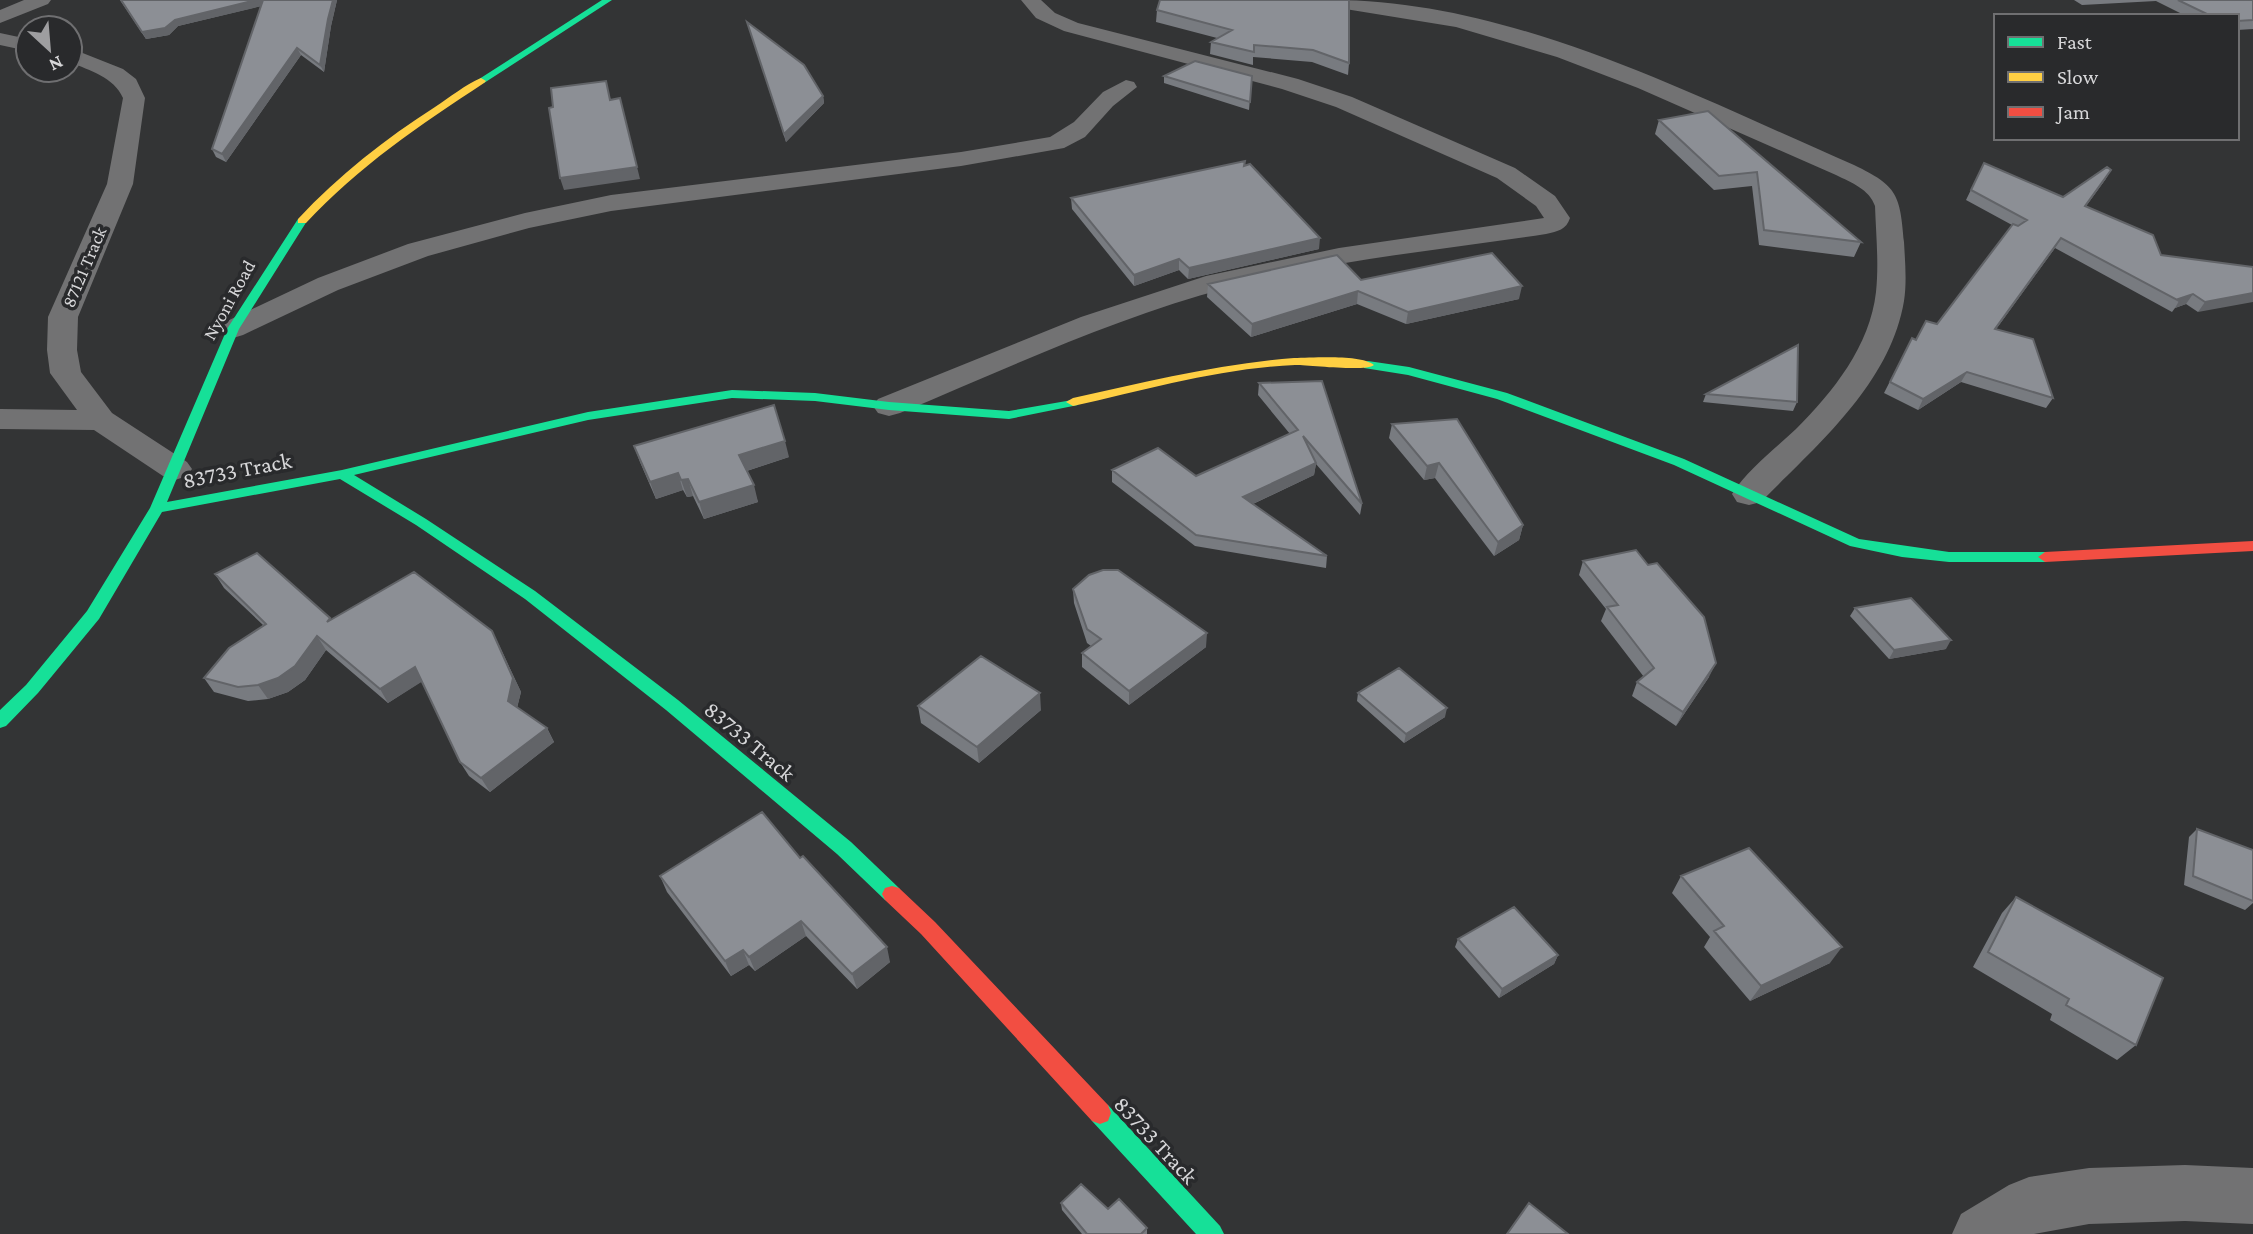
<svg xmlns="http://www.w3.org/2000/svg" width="2253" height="1234" font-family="'Crimson Pro',serif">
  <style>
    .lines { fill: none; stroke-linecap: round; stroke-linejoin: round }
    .street { fill: #727273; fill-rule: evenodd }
    .fast { fill: #16e098; fill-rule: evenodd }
    .slow { fill: #ffcf43; fill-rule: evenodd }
    .jam { fill: #f24e42; fill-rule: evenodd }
    .wall { fill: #787b80 }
    .shaded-wall { fill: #626468 }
    .building { fill: #8c8f95; stroke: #626468; stroke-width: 2 }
    .labels { text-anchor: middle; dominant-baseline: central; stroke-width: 7; stroke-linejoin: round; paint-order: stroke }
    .far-street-label { font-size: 19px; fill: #d7d7d9; stroke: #292a2c }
    .street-label { font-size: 23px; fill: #d7d7d9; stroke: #292a2c }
  </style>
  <rect width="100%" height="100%" fill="#333435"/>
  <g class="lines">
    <path class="street" d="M 24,0 L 51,0 L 48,4 L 0,23 L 0,10 Z
      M 1021,0 L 1041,0 L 1055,13 L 1078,23 L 1298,79 L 1352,97 L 1515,168 L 1555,196 L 1570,218 C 1566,230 1558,231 1546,234 C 1440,250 1331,260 1227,288 C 1114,318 1008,368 900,413 L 889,416 L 878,413 L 873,406 L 878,399 L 1081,317 L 1206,276 L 1339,248 L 1544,218 L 1536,206 L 1497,178 L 1336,107 L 1282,89 L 1064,31 L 1036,18 Z
      M 1332,0 C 1512,0 1692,95 1854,165 C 1898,186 1900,195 1904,242 C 1905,261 1907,282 1904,301 C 1890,384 1817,445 1761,502 L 1749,505 L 1737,502 L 1732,494 C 1748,469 1775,449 1796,429 C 1833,392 1870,346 1876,292 C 1879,264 1876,235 1875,206 C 1869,189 1852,183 1836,175 L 1638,88 L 1557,57 L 1456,27 L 1333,7 L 1330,3 Z
      M 0,33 L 28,39 L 28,51 L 0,45 Z
      M 70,48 L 123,69 L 136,79 L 145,98 L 133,184 L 78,317 L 77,350 L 81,372 L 112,413 L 187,462 L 192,469 L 187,476 L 175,480 L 163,476 L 94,430 L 0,429 L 0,409 L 77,410 L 50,373 L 47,350 L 48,317 L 107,184 L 123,98 C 114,77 90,71 70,62 Z
      M 1126,80 L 1134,82 L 1137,87 L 1113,106 L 1085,137 L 1064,148 L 961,166 L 611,211 L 529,228 L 428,256 L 338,290 L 243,335 L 233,338 L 223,335 L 218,329 L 223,323 L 318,278 L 408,244 L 525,213 L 611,195 L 961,152 L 1050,137 L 1074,122 L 1103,92 Z
      M 2185,1165 L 2253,1168 L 2253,1224 L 2185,1221 L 2089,1224 L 2034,1234 L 1952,1234 L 1961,1214 L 2009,1185 L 2029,1177 L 2089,1168 Z"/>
    <path class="fast" d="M 602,0 L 612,0 L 484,83 L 476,81 Z
      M 298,219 L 307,221 L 239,329 L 167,502 L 342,470 L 588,412 L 732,390 L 815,393 L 889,402 L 1009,411 L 1078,399 L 1078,405 L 1009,419 L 889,410 L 815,401 L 732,398 L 588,420 L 354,475 L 426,519 L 535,591 L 678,700 L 851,842 L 899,888 L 902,894 L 899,900 L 892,902 L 885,900 L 837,854 L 666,710 L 525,599 L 416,525 L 340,479 L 162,512 L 99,619 L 38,693 L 6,726 L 0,728 L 0,710 L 26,685 L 87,611 L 150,508 L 227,329 Z
      M 1368,361 L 1409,367 L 1507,393 L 1684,459 L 1859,539 L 1949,552 L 2045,552 L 2052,557 L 2045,562 L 1949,562 L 1902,557 L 1850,546 L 1674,465 L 1497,399 L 1408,375 L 1364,368 L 1364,362 Z
      M 1100,1102 L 1108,1105 L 1220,1226 L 1224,1234 L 1196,1234 L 1092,1121 L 1089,1113 L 1092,1105 Z"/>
    <path class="slow" d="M 481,78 L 486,81 L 484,83 C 420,125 358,167 306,223 L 298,223 L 298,219 C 339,175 385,139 435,107 C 450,97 465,85 481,78 Z
      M 1294,358 C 1313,358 1360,354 1374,365 C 1366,372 1311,365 1295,365 C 1220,368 1146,390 1073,406 L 1066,402 L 1073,398 C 1146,382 1219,364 1294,358 Z"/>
    <path class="jam" d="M 2253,541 L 2253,551 L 2045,562 L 2038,557 L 2045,552 Z
      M 892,886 L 899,888 L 935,922 L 1108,1105 L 1111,1113 L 1108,1121 L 1100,1124 L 1092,1121 L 921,934 L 885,900 L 882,894 L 885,888 Z"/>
  </g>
  <path class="wall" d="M 120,0 L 337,0 L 331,26 L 324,72 L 301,55 L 226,162 L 216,157 L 212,149 L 261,6 L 178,26 L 169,35 L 146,39 Z
    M 1349,0 L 1349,63 L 1348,75 L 1312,62 L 1253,57 L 1253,65 L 1210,54 L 1211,42 L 1217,38 L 1156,22 L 1157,10 Z
    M 2074,0 L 2253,0 L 2253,29 L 2237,30 L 2237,16 L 2186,16 L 2156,1 L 2082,5 Z
    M 747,22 L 823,96 L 824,103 L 786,142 Z
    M 1164,76 L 1252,76 L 1249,110 L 1164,83 Z
    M 1708,111 L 1861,242 L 1854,257 L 1759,245 L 1752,186 L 1714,190 L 1655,134 L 1659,120 Z
    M 1984,163 L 2063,197 L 2111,170 L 2105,180 L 2086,206 L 2161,255 L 2253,267 L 2198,312 L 2186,304 L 2175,308 L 2172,312 L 2055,248 L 1996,329 L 2053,398 L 2046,408 L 1961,382 L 1918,410 L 1884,393 L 1912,338 L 1916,340 L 1937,324 L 2012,225 L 1966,200 Z
    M 1244,166 L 1319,249 L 1188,279 L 1179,270 L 1134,286 L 1072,209 L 1071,198 Z
    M 1361,280 L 1519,299 L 1406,324 L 1357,304 L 1251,337 L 1207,297 L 1208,284 Z
    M 1259,383 L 1362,504 L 1360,515 L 1316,464 L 1314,475 L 1253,504 L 1327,556 L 1326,568 L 1195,546 L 1112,482 L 1112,470 L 1196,476 L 1290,434 L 1258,395 Z
    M 1706,394 L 1797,402 L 1793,411 L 1703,402 Z
    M 1392,424 L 1523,525 L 1519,540 L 1494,556 L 1435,478 L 1424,480 L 1389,438 Z
    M 634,446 L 789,457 L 747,471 L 758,502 L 704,519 L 693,496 L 687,497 L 683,490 L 656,499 L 640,462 Z
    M 1583,561 L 1709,677 L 1676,726 L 1632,696 L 1637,682 L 1644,677 L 1601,621 L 1606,609 L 1579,575 Z
    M 215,574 L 330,618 L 331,620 L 499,645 L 521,692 L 517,708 L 547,728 L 554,742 L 490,792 L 469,776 L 460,762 L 422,681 L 388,703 L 326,650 L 305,680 L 288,692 L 268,699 L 248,701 L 214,692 L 204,678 L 263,625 L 224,588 Z
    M 1073,589 L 1206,647 L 1129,705 L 1082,667 L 1082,653 L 1091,646 L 1087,643 L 1074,603 Z
    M 1855,608 L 1946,649 L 1889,659 L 1850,616 Z
    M 1358,693 L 1445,717 L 1404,743 L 1357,701 Z
    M 918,706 L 1041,710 L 979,763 L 921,723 Z
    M 2197,829 L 2253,850 L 2253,903 L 2245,910 L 2184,885 L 2189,837 Z
    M 800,858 L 890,962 L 857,989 L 806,936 L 755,971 L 749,965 L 731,976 L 667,892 L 660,876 Z
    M 1681,876 L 1830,963 L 1750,1001 L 1704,947 L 1710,937 L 1672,893 Z
    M 2016,897 L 2136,1045 L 2117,1060 L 2050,1020 L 2052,1014 L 1973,967 L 2002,913 Z
    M 1458,939 L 1558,955 L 1554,964 L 1499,998 L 1455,947 Z
    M 1061,1203 L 1108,1209 L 1147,1228 L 1147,1234 L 1082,1234 L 1062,1210 Z"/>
  <path class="shaded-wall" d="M 256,0 L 264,0 L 266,5 L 178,26 L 169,35 L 146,39 L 142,32 L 175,20 Z
    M 333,0 L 337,0 L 331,26 L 324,72 L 320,65 L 328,19 Z
    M 297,48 L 301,55 L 226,162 L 222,154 Z
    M 823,96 L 824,103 L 786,142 L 784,134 Z
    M 623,110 L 640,179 L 564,190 L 560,178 Z
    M 2111,170 L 2105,180 L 2079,216 L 2085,206 Z
    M 1320,238 L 1319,249 L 1188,279 L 1189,268 Z
    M 2061,238 L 2055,248 L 1989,339 L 1995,329 Z
    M 1179,259 L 1179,270 L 1134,286 L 1134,275 Z
    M 1522,286 L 1519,299 L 1406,324 L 1408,312 Z
    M 1358,291 L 1357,304 L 1251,337 L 1252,324 Z
    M 2253,293 L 2253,302 L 2198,312 L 2205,302 Z
    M 2193,294 L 2186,304 L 2175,308 L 2179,301 L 2178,299 Z
    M 1967,372 L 1961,382 L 1918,410 L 1923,399 Z
    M 785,441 L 789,457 L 743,472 L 739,455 Z
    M 1316,463 L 1314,475 L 1242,509 L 1243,497 Z
    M 1439,463 L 1435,478 L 1424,480 L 1427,466 Z
    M 678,473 L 683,490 L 656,499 L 650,482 Z
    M 688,479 L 693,496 L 687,497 L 681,480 Z
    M 754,485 L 758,502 L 704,519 L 699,502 Z
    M 1523,525 L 1519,540 L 1494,556 L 1498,542 Z
    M 492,631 L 521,692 L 515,715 L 508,701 Z
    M 1207,633 L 1206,647 L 1129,705 L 1129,691 Z
    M 317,636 L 326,650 L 305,680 L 288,692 L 268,699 L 258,685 Z
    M 1951,640 L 1946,649 L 1889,659 L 1894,650 Z
    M 1716,663 L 1709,677 L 1676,726 L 1683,712 Z
    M 415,667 L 423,681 L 388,703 L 380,689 Z
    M 1040,693 L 1041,710 L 979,763 L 977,747 Z
    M 1447,708 L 1445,717 L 1404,743 L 1406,734 Z
    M 547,728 L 554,742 L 490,792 L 481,778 Z
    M 801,921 L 806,936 L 755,971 L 749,957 Z
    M 887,947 L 890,962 L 857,989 L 852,974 Z
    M 1842,947 L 1830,963 L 1750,1001 L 1761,986 Z
    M 743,950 L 749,965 L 731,976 L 725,961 Z
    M 1558,955 L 1554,964 L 1499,998 L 1502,989 Z"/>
  <path class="building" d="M 121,0 L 256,0 L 175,20 L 165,28 L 142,32 Z
    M 263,0 L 333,0 L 328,19 L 320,65 L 297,48 L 222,154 L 212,149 Z
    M 1160,0 L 1349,0 L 1349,63 L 1313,50 L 1254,45 L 1254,52 L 1211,42 L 1232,30 L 1157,10 Z
    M 2178,0 L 2253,0 L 2253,20 L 2237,21 L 2237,16 L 2211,16 Z
    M 747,22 L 804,65 L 823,96 L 784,134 Z
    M 1195,61 L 1252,76 L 1250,102 L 1164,76 Z
    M 606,81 L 610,100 L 620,98 L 637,167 L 560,178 L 549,108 L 553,107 L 551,88 Z
    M 1708,111 L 1861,242 L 1764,230 L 1757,172 L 1719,176 L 1659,120 Z
    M 1245,161 L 1244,166 L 1250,164 L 1320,238 L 1189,268 L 1179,259 L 1134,275 L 1071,198 Z
    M 1984,163 L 2063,197 L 2107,167 L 2111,170 L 2085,206 L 2153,235 L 2161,255 L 2253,267 L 2253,293 L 2205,302 L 2193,294 L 2178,299 L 2179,301 L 2061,238 L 1995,329 L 2033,339 L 2053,398 L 1967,372 L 1923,399 L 1890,382 L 1912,338 L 1916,340 L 1926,321 L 1937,324 L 2013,224 L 2018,226 L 2027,220 L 1971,190 Z
    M 1492,253 L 1522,286 L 1408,312 L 1358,291 L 1252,324 L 1208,284 L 1337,255 L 1361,280 Z
    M 1798,345 L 1797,402 L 1706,394 Z
    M 1322,381 L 1362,504 L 1303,436 L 1316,463 L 1243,497 L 1327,556 L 1196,535 L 1112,470 L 1158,448 L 1196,476 L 1298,430 L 1259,383 Z
    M 774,405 L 785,441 L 739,455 L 754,485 L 699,502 L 688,479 L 681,480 L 678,473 L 650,482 L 634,446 Z
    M 1457,419 L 1523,525 L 1498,542 L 1439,463 L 1427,466 L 1392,424 Z
    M 1636,550 L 1648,565 L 1657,563 L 1704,617 L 1716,663 L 1683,712 L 1637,682 L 1654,668 L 1607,607 L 1618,605 L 1583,561 Z
    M 257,553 L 330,618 L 327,622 L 414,572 L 492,631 L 513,678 L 508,701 L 547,728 L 481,778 L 460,762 L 415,667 L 380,689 L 317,636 L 295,666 L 278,678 L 258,685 L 238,687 L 204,678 L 229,648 L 266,624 L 215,574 Z
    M 1103,570 L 1118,570 L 1207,633 L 1129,691 L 1082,653 L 1101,639 L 1087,629 L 1073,589 L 1089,575 Z
    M 1911,598 L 1951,640 L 1894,650 L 1855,608 Z
    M 981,656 L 1040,693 L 977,747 L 918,706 Z
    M 1399,668 L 1447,708 L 1406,734 L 1358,693 Z
    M 762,812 L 800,858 L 803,856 L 887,947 L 852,974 L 801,921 L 749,957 L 743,950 L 725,961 L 660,876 Z
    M 2197,829 L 2253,850 L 2253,901 L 2193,876 Z
    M 1749,848 L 1842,947 L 1761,986 L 1714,931 L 1724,926 L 1681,876 Z
    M 2016,897 L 2163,978 L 2136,1045 L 2066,1005 L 2069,999 L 1988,952 Z
    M 1514,907 L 1558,955 L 1502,989 L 1458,939 Z
    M 1081,1184 L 1108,1209 L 1119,1199 L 1147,1228 L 1141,1234 L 1087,1234 L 1061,1203 Z
    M 1529,1203 L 1568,1234 L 1507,1234 Z"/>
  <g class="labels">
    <g class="far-street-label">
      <text transform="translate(84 267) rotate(-67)">87121 Track</text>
      <text transform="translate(229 300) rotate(-61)">Nyoni Road</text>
    </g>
    <g class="street-label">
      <text transform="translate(237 470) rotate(-11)">83733 Track</text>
      <text transform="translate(750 741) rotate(40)">83733 Track</text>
      <text transform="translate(1156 1140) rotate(47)">83733 Track</text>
    </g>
  </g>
  <rect x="1994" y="14" width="245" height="126" fill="#292a2c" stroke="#6f6f71" stroke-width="2"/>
  <rect x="2008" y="37" width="35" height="10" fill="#16e098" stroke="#6f6f71" stroke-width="2"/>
  <text x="2057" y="49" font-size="21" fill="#d7d7d9">Fast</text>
  <rect x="2008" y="72" width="35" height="10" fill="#ffcf43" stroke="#6f6f71" stroke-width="2"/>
  <text x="2057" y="84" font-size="21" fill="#d7d7d9">Slow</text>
  <rect x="2008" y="107" width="35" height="10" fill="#f24e42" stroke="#6f6f71" stroke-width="2"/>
  <text x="2057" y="119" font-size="21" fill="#d7d7d9">Jam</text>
  <g transform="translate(49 49) rotate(154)"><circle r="33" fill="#292a2c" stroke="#6f6f71" stroke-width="2"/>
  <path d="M0-5L12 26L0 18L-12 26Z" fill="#9e9ea0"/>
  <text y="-10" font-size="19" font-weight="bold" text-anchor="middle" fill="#d7d7d9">N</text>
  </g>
</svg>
